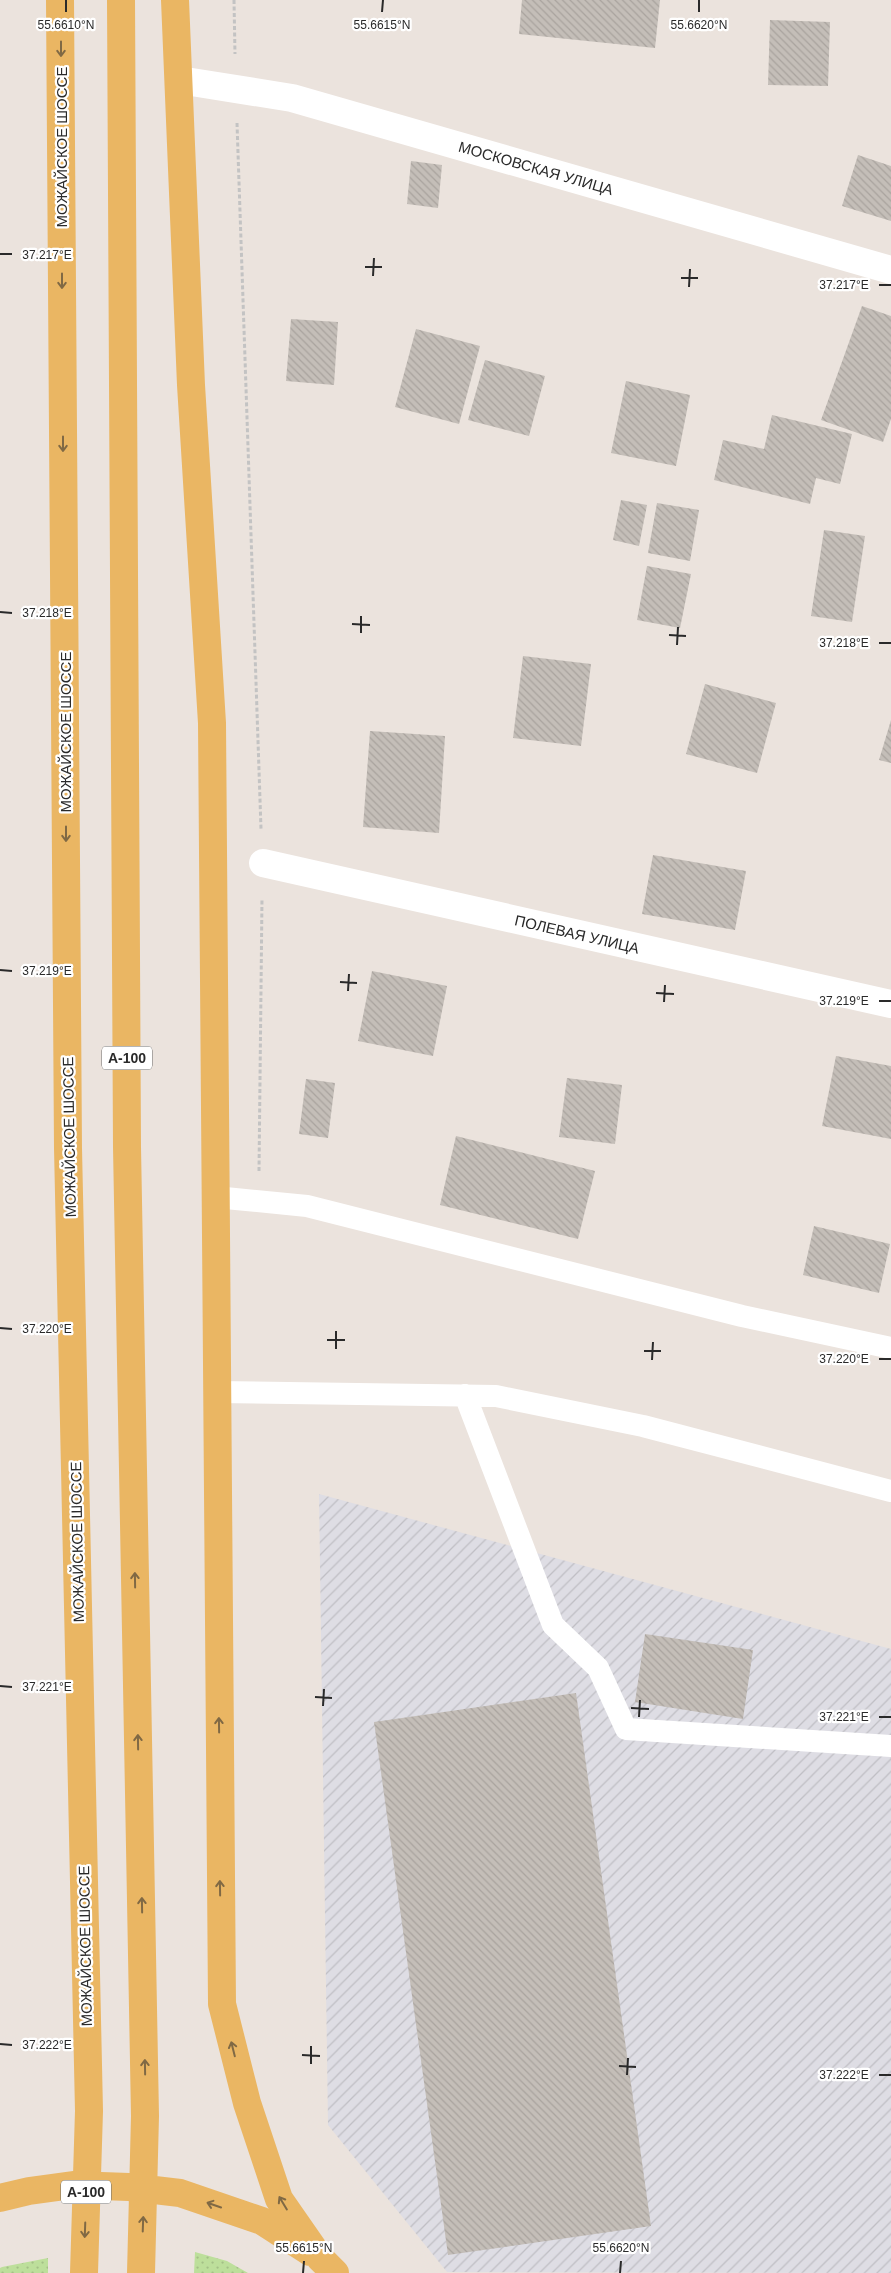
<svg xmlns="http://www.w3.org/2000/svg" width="891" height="2273" font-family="Helvetica,sans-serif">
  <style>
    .industrial { fill: url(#industrial-furrows) }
    .grass { fill: url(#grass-dots) }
    .building { fill: url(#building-back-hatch) }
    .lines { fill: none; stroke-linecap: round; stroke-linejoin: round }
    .path { stroke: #c3c3c3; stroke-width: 3; stroke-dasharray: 4 2.5; stroke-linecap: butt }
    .service { stroke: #fff; stroke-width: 22 }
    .minor { stroke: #fff; stroke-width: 28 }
    .primary { stroke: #eab663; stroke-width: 28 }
    .oneway { stroke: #806944 }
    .ticks { fill: none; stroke: #2a2a2a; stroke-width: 2 }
    .labels { text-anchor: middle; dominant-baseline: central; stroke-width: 4.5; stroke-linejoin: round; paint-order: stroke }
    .shield { fill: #fff; stroke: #6a6a6a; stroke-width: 1 }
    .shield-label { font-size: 14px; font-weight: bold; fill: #2a2a2a }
    .street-label { font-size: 15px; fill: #2a2a2a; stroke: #fff }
    .ticks-label { font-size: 12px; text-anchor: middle; fill: #2a2a2a; stroke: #fff; stroke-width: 4.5; stroke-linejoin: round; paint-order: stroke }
  </style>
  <defs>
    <pattern id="industrial-furrows" width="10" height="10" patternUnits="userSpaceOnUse" patternTransform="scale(1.25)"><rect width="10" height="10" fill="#dedde4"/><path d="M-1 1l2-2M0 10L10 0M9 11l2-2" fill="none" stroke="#bfbec4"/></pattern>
    <pattern id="grass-dots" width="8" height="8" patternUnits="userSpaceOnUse" patternTransform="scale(1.25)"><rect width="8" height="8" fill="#bddf9b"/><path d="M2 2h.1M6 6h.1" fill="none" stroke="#a3c086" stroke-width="1.8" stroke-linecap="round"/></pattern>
    <pattern id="building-back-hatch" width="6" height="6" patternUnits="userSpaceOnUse" patternTransform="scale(1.25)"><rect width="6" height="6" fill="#c4beb8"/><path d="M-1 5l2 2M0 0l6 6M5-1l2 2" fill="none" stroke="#a9a39e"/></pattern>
  </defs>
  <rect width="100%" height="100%" fill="#ebe3dd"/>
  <path class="industrial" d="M 319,1494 L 891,1649 L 891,2273 L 447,2272 L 328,2125 Z"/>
  <path class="grass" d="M 195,2252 L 227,2261 L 248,2273 L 194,2273 Z
    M 48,2258 L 48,2273 L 0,2273 L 0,2268 L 2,2267 Z"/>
  <path class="building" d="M 522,0 L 660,0 L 655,48 L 519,34 Z
    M 770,20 L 830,22 L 828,86 L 768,85 Z
    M 858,155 L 891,166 L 891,221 L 842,206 Z
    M 411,161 L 442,165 L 438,208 L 407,204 Z
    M 862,306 L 891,316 L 891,419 L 883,442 L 821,420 Z
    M 291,319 L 338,322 L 334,385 L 286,381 Z
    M 416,329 L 480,346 L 459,424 L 395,407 Z
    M 485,360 L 545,376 L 529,436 L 468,420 Z
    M 626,381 L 690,395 L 676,466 L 611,453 Z
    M 772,415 L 852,434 L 840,484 L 816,478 L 810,504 L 714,480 L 723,440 L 764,449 Z
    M 621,500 L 647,505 L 639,546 L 613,540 Z
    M 657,503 L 699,510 L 690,561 L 648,553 Z
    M 824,530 L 865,536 L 852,622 L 811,616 Z
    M 647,566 L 691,574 L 680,628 L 637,620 Z
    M 523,656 L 591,664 L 581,746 L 513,738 Z
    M 705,684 L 776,703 L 757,773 L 686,754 Z
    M 891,720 L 891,763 L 879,760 Z
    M 370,731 L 445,736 L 439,833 L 363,827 Z
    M 653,855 L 746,871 L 735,930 L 642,914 Z
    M 372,971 L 447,986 L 433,1056 L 358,1041 Z
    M 836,1056 L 891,1066 L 891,1139 L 822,1126 Z
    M 567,1078 L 622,1085 L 615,1144 L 559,1137 Z
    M 306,1079 L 335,1083 L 328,1138 L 299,1134 Z
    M 456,1136 L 595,1171 L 578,1239 L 440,1205 Z
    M 814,1226 L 890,1244 L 879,1293 L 803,1275 Z
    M 645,1634 L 753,1650 L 743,1719 L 635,1702 Z
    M 576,1693 L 651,2226 L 448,2255 L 374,1722 Z"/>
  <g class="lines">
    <path class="path" d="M 234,0 L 235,54
      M 237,123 L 261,829
      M 259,1171 L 262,898"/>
    <path class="service" d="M 215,1197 L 307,1206 L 742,1316 L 891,1348
      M 216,1392 L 496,1396 L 643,1426 L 891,1491
      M 465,1395 L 553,1625 L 598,1668 L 626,1729 L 891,1746"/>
    <path class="minor" d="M 179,80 L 292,98 L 891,270
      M 263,863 L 891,1004"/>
    <path class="primary" d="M 60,0 L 68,1148 L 89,2111 L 84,2273
      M 121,0 L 127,1147 L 145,2116 L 141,2273
      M 175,0 L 191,385 L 212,723 L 222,2004 L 247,2103 L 279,2199 L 320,2258 L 335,2273
      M 0,2198 L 29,2191 L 73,2185 L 129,2187 L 180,2193 L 262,2221 L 310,2252"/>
  </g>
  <defs><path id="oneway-shaft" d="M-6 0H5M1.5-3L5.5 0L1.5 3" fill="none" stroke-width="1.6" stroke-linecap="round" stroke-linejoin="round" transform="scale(1.25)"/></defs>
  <g class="oneway">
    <use href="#oneway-shaft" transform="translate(61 49) rotate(90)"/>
    <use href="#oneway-shaft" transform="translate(62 281) rotate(90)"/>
    <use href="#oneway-shaft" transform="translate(63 444) rotate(90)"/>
    <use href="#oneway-shaft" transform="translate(66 834) rotate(90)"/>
    <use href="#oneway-shaft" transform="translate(135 1580) rotate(-91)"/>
    <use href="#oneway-shaft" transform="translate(219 1725) rotate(-91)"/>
    <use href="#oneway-shaft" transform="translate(138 1742) rotate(-91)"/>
    <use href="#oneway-shaft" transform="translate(220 1888) rotate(-91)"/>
    <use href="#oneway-shaft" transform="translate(142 1905) rotate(-91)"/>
    <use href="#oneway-shaft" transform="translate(233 2049) rotate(-104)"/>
    <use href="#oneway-shaft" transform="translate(145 2067) rotate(-91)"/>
    <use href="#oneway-shaft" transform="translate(283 2203) rotate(-121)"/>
    <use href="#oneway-shaft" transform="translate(214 2205) rotate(-161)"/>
    <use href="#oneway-shaft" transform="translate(143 2224) rotate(-88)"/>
    <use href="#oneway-shaft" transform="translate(85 2230) rotate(92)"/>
  </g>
  <path class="ticks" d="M 66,12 L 66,0M 382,12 L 383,0M 699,12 L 699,0M 0,254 L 12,254M 365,267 L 382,267M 373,276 L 374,258M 681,278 L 698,278M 879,285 L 891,285M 689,287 L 690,269M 0,612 L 12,613M 352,624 L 370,625M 361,633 L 361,616M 669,635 L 686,636M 879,643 L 891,643M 677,645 L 678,627M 0,970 L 12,971M 340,982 L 357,983M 348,991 L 349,974M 656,993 L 674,994M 879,1001 L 891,1001M 664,1002 L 665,985M 0,1328 L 12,1329M 327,1340 L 345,1340M 336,1349 L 336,1331M 644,1351 L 661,1351M 879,1359 L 891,1359M 652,1360 L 653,1342M 0,1686 L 12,1687M 315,1697 L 332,1698M 323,1706 L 324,1689M 631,1708 L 649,1709M 639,1717 L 640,1700M 879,1717 L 891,1717M 0,2044 L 12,2045M 302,2055 L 320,2056M 311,2064 L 311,2046M 619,2066 L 636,2067M 627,2075 L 628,2058M 879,2075 L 891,2075M 303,2273 L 304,2261M 620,2273 L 621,2261"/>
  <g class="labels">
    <g class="shield">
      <rect x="102" y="1046.5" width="50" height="23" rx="4"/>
      <rect x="61" y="2180.5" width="50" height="23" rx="4"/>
    </g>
    <g class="shield-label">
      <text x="127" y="1058">А-100</text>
      <text x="86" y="2192">А-100</text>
    </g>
    <g class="street-label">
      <text transform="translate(61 147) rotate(-90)">МОЖАЙСКОЕ ШОССЕ</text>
      <text transform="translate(536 168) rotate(16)">МОСКОВСКАЯ УЛИЦА</text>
      <text transform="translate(65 732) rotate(-90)">МОЖАЙСКОЕ ШОССЕ</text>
      <text transform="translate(577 934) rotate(13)">ПОЛЕВАЯ УЛИЦА</text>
      <text transform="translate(69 1137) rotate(-91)">МОЖАЙСКОЕ ШОССЕ</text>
      <text transform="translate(77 1542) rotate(-91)">МОЖАЙСКОЕ ШОССЕ</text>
      <text transform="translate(85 1946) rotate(-91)">МОЖАЙСКОЕ ШОССЕ</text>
    </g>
  </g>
  <g class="ticks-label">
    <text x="66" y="29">55.6610°N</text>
    <text x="382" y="29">55.6615°N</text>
    <text x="699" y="29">55.6620°N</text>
    <text x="47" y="259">37.217°E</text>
    <text x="844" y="289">37.217°E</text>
    <text x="47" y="617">37.218°E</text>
    <text x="844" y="647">37.218°E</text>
    <text x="47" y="975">37.219°E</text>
    <text x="844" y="1005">37.219°E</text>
    <text x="47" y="1333">37.220°E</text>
    <text x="844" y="1363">37.220°E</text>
    <text x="47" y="1691">37.221°E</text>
    <text x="844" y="1721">37.221°E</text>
    <text x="47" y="2049">37.222°E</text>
    <text x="844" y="2079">37.222°E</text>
    <text x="304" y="2252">55.6615°N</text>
    <text x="621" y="2252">55.6620°N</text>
  </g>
</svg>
